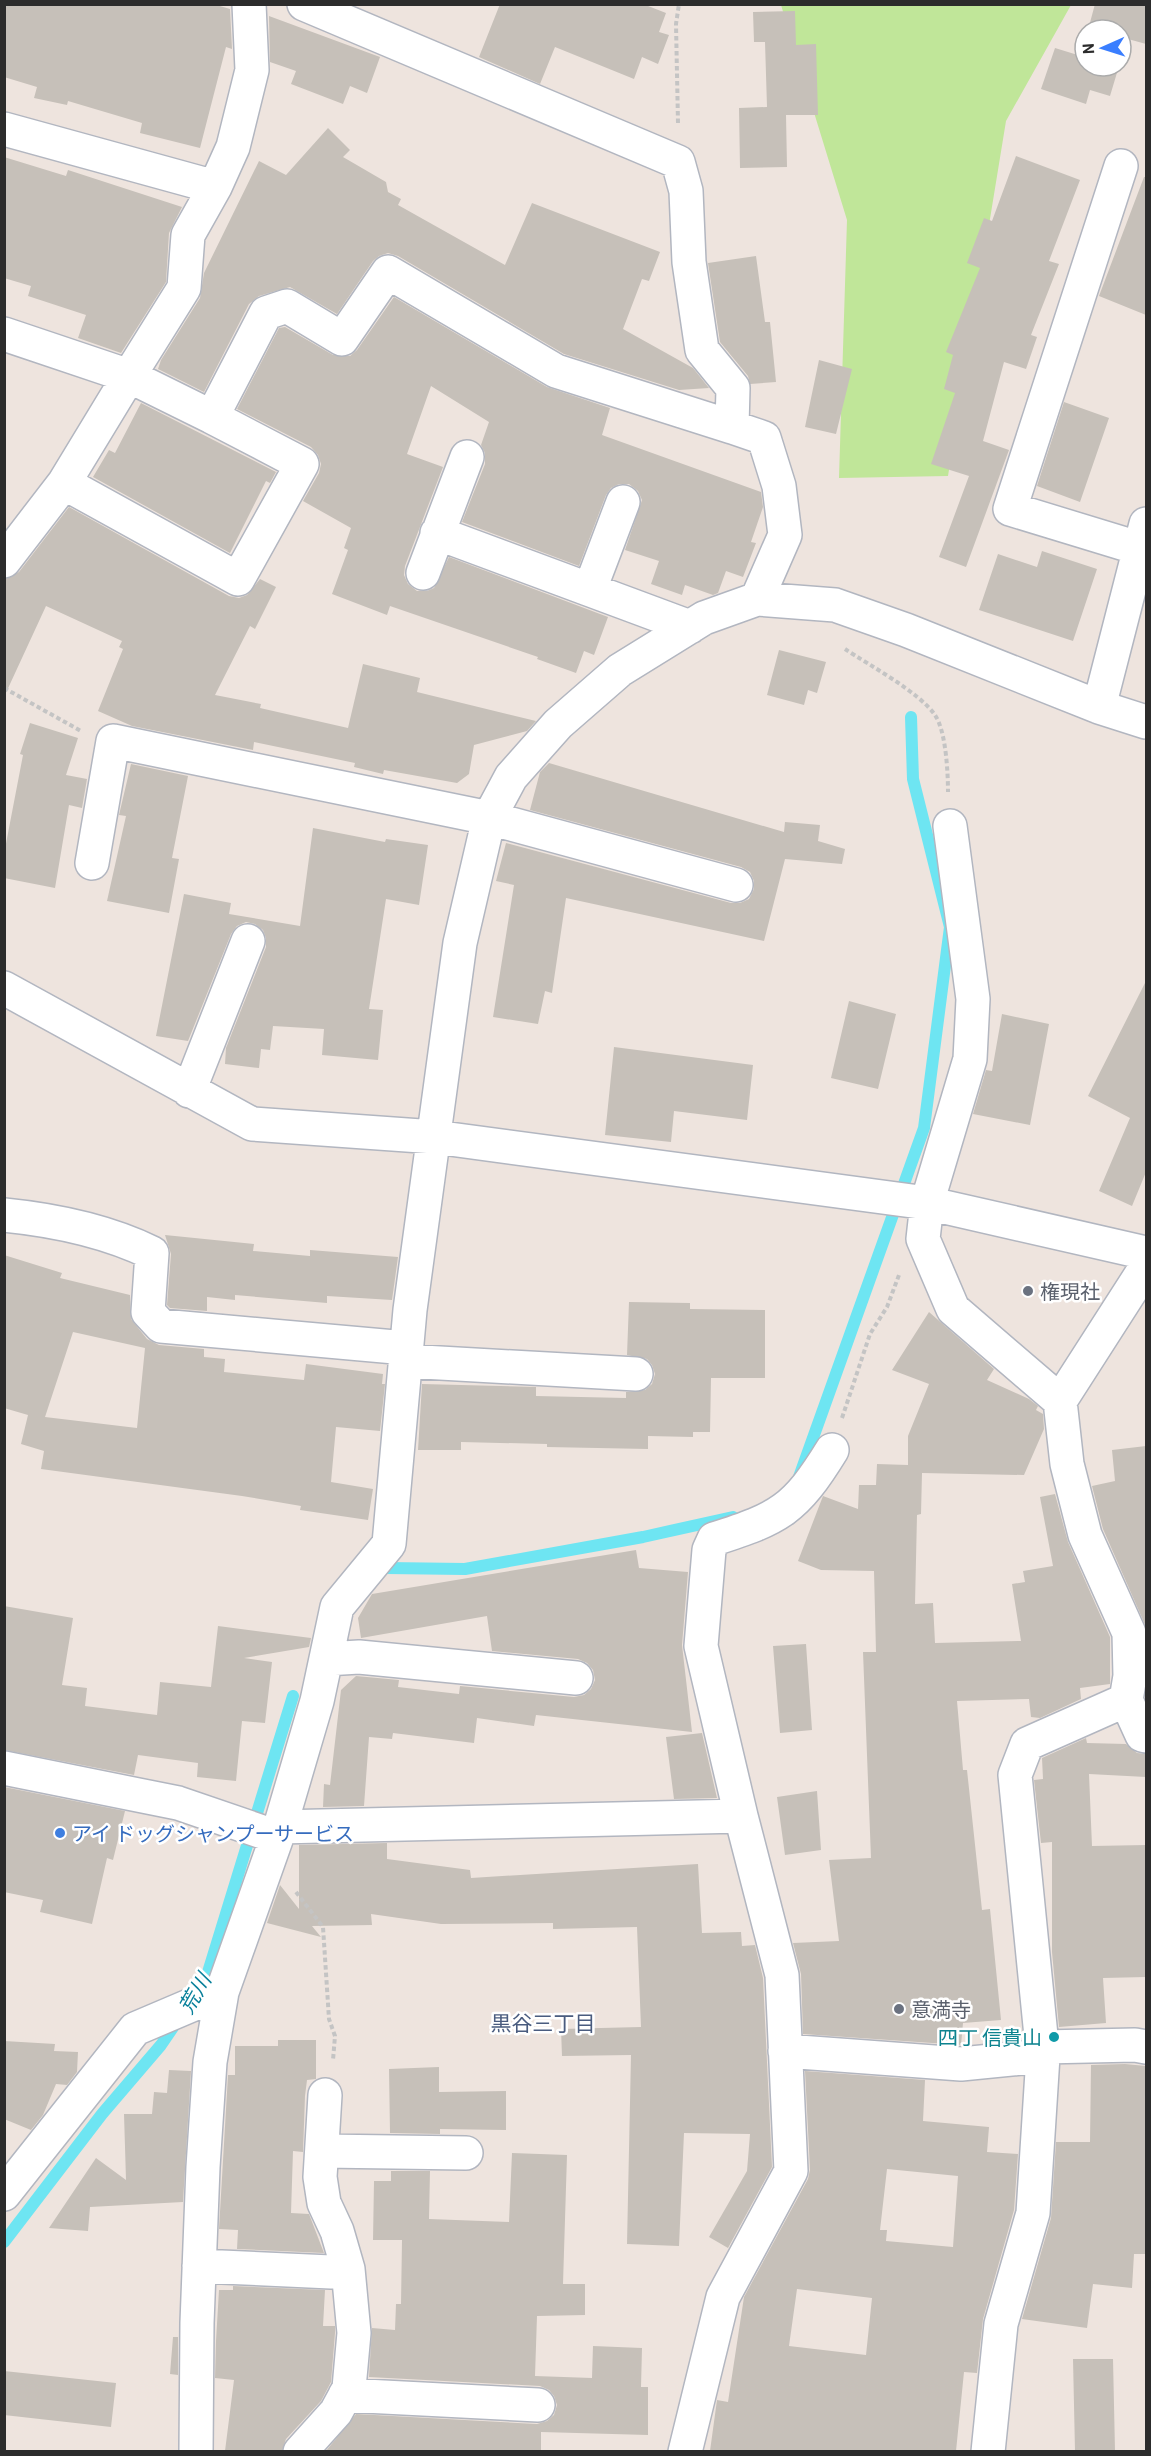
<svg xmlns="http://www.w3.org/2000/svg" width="1151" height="2456" font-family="Barlow,'Noto Sans JP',sans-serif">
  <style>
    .green { fill: #c0e699 }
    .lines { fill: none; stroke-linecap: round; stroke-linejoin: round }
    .stream { stroke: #6ee5f2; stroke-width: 12 }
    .building { fill: #c6c0b9; fill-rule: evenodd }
    .minor-casing { stroke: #b2b6c0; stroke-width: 36 }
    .path { stroke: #c4c4c4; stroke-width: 4; stroke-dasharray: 4.5 3; stroke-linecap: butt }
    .minor { stroke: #fff; stroke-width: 33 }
    .worship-dot { fill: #6b7280; stroke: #fff; stroke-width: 2 }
    .shop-dot { fill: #3f7fe0; stroke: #fff; stroke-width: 2 }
    .culture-dot { fill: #0f9aa8; stroke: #fff; stroke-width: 2 }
    .labels { text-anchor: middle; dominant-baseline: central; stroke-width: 5; stroke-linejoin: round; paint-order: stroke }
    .worship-label { font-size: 20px; fill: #5b616d; stroke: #fff; text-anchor: start }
    .shop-label { font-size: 20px; fill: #366cbe; stroke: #fff; text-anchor: start }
    .culture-label { font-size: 20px; fill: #0d838f; stroke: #fff; text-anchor: end }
    .water-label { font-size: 21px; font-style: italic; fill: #09809b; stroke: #fff }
    .neighbourhood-label { font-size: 21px; fill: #4a5c7f; stroke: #fff }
  </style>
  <rect width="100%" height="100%" fill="#eee4de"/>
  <path class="green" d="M 781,5 L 1071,5 L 1006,121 L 948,476 L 839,478 L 847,220 Z"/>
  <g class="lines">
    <path class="stream" d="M 799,1477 L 924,1128 L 950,927 L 913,779 L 911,717
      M 386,1568 L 465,1569 L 643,1537 L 733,1517
      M 197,1994 L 205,1982 L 293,1696
      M 4,2242 L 102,2114 L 161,2045 L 178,2020"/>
  </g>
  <path class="building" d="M 4,4 L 213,4 L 230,9 L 232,49 L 226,47 L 200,148 L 140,133 L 142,123 L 68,101 L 67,105 L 34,98 L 37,87 L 4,77 Z
    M 500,4 L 643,4 L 666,13 L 659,32 L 669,35 L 658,64 L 642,57 L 634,79 L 555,47 L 540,84 L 479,57 Z
    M 1095,4 L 1146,4 L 1146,44 L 1128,39 L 1121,60 L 1121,30 L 1088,30 Z
    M 795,11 L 796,45 L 816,44 L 818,115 L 786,115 L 787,167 L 740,168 L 739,108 L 767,107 L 765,42 L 754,42 L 753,12 Z
    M 269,16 L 380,57 L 367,93 L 350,86 L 343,104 L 291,84 L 296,71 L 270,62 Z
    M 1085,42 L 1085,66 L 1119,66 L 1110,96 L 1090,90 L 1086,104 L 1041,89 L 1055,48 L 1081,56 Z
    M 328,128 L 350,150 L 343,157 L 386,182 L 388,192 L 401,199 L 398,205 L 505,265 L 532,203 L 660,252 L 649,281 L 642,279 L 623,329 L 693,368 L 709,388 L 679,390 L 564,354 L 398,256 L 388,253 L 379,256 L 373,261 L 337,314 L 290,287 L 259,296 L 249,304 L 204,392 L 158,369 L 161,360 L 200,298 L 204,273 L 259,161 L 286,175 Z
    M 1016,156 L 1080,180 L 1049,261 L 1059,264 L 1031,335 L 1037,337 L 1026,369 L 1004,362 L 983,441 L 1009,450 L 966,567 L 939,557 L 969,476 L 931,464 L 955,393 L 944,389 L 953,355 L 946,352 L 980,268 L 967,263 L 984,218 L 992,221 Z
    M 4,157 L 66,176 L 68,170 L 182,207 L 169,233 L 166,282 L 121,353 L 78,338 L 86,315 L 28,296 L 31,286 L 4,278 Z
    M 1144,177 L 1146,177 L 1146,315 L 1099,296 Z
    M 756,256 L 765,322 L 770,322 L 776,382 L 750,384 L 748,376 L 720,342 L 708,263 Z
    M 394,297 L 547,387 L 610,408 L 602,435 L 761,492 L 763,507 L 751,542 L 756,543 L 743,577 L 726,571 L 718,593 L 713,595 L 685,585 L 682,595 L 651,584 L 659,561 L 625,550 L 642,500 L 638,491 L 629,484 L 619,484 L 611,488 L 606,495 L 579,566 L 462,522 L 485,464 L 485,453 L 481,445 L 489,422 L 431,386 L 407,454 L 443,467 L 405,566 L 404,575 L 408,584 L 417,591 L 427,591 L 434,588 L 449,557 L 608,617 L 594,655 L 584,651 L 576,673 L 537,659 L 538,657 L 390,606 L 387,615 L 332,594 L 348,550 L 344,548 L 351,528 L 303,501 L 319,473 L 321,464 L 318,455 L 311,447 L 237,409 L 279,328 L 285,327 L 333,355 L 350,356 L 357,350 Z
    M 819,360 L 852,369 L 836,434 L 805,427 Z
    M 1064,402 L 1109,418 L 1080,502 L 1037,486 Z
    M 141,403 L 276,472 L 270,483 L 266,481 L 230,553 L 93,477 L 109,450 L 115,453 Z
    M 69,507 L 229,596 L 239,598 L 247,595 L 260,579 L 276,587 L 255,629 L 250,626 L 215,695 L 261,704 L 260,708 L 348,728 L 363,664 L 420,678 L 417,692 L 536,721 L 527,731 L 474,745 L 469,774 L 457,783 L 384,770 L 383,774 L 354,767 L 355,763 L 254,742 L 253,750 L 132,726 L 98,711 L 123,649 L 119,647 L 122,641 L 46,606 L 4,697 L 4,579 L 19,572 Z
    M 1042,551 L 1097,569 L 1073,641 L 979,610 L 998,554 L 1037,567 Z
    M 779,650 L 826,662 L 817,693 L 808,690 L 804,705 L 767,695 Z
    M 30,723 L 78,738 L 66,775 L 87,779 L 82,808 L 69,805 L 55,888 L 4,878 L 4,854 L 23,755 L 20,754 Z
    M 549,763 L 784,832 L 785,822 L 820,825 L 818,841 L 845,849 L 842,864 L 785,859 L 764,941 L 566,898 L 552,993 L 545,991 L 538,1024 L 493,1017 L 514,885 L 496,881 L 506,843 L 731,903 L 740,903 L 749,899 L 754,889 L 754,881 L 750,872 L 741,867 L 530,810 L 540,772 Z
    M 131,764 L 188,776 L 172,858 L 179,859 L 169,913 L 107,901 L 126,816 L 119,815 Z
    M 313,828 L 385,842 L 386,839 L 428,845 L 419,905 L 386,899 L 369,1009 L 383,1010 L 378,1060 L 322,1055 L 324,1029 L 273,1026 L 270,1050 L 261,1049 L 259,1068 L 225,1064 L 226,1048 L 266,947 L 266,938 L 263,930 L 255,924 L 246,922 L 237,926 L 231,934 L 188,1041 L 156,1036 L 184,894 L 231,903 L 229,914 L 300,926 Z
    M 1146,981 L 1146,1172 L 1132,1206 L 1099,1191 L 1130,1118 L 1088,1096 Z
    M 849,1001 L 896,1014 L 878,1089 L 831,1078 Z
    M 1002,1014 L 1049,1024 L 1030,1125 L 973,1114 L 986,1070 L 992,1071 Z
    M 614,1047 L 753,1065 L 747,1120 L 674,1111 L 671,1142 L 605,1135 Z
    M 165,1235 L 254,1244 L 253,1251 L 310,1256 L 310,1250 L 398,1257 L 392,1300 L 327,1296 L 327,1303 L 235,1295 L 235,1300 L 207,1297 L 207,1311 L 170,1308 L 167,1305 L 171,1254 Z
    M 4,1255 L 62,1273 L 60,1278 L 130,1295 L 131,1319 L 147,1339 L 159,1345 L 204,1349 L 204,1357 L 225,1359 L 224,1372 L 304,1380 L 306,1364 L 383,1374 L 382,1384 L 385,1384 L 380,1431 L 336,1427 L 331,1482 L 373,1489 L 368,1520 L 300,1510 L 301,1506 L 242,1496 L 41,1469 L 44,1451 L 21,1444 L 28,1415 L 4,1408 ZM 73,1332 L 145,1348 L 137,1428 L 45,1417 Z
    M 629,1302 L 690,1303 L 690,1309 L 765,1310 L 765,1378 L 711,1378 L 710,1432 L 693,1432 L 693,1437 L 648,1436 L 648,1449 L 547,1447 L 547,1444 L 461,1442 L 461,1450 L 418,1450 L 422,1384 L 536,1387 L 536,1396 L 626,1398 L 626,1392 L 645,1390 L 652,1384 L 655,1374 L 652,1365 L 647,1359 L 627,1355 Z
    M 929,1312 L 994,1369 L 987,1380 L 1029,1399 L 1038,1406 L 1036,1410 L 1043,1414 L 1044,1429 L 1024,1475 L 922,1473 L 921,1514 L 917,1515 L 915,1604 L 933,1603 L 935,1643 L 1021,1641 L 1012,1584 L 1025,1582 L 1023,1571 L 1053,1566 L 1040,1497 L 1055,1494 L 1068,1542 L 1110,1637 L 1110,1684 L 1080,1688 L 1081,1699 L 1040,1718 L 1031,1717 L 1029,1699 L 957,1701 L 963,1770 L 967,1770 L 982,1910 L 990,1909 L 1001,2020 L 963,2023 L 961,2045 L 803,2034 L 801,1974 L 793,1943 L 839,1941 L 829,1860 L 871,1858 L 863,1652 L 876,1652 L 874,1571 L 821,1570 L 798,1561 L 823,1496 L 858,1509 L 859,1485 L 876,1485 L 877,1464 L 908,1465 L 908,1436 L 929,1384 L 892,1370 Z
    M 1146,1446 L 1146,1627 L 1103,1529 L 1092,1486 L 1115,1481 L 1112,1450 Z
    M 636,1550 L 639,1568 L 688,1572 L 682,1645 L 692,1732 L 536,1715 L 534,1726 L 477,1718 L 474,1743 L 393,1733 L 392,1739 L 369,1737 L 364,1806 L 323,1807 L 324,1784 L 330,1785 L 341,1690 L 356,1676 L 399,1680 L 398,1687 L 459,1694 L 460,1686 L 574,1697 L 584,1695 L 591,1689 L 595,1680 L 593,1670 L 587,1663 L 578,1659 L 492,1651 L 487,1616 L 361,1638 L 358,1618 L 372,1594 Z
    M 4,1606 L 73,1618 L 62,1685 L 87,1688 L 85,1706 L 157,1715 L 160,1682 L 211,1687 L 218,1626 L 311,1638 L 309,1647 L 244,1658 L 272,1662 L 265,1723 L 242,1721 L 236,1781 L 197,1777 L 198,1763 L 138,1755 L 134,1775 L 4,1750 Z
    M 806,1644 L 812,1730 L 780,1733 L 773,1646 Z
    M 702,1733 L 717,1798 L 674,1799 L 666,1737 Z
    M 1086,1738 L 1087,1743 L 1126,1744 L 1137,1753 L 1146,1754 L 1146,1777 L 1089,1774 L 1092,1846 L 1146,1845 L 1146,1977 L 1103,1978 L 1106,2023 L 1059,2027 L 1052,1952 L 1052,1842 L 1041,1843 L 1034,1780 L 1043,1779 L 1042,1758 Z
    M 4,1787 L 125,1811 L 113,1860 L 107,1858 L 92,1924 L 40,1912 L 43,1900 L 4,1892 Z
    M 817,1791 L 821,1850 L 785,1855 L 777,1797 Z
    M 387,1843 L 387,1859 L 470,1870 L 471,1878 L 698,1864 L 702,1933 L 741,1932 L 742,1946 L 755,1945 L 763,1978 L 772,2167 L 728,2248 L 709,2237 L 747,2171 L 750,2134 L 684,2133 L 679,2246 L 627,2244 L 631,2055 L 562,2056 L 561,2029 L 641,2027 L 637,1927 L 553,1929 L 553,1923 L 441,1924 L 371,1914 L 372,1925 L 312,1926 L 321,1937 L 267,1923 L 280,1885 L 299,1909 L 299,1845 Z
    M 278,2040 L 316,2040 L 316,2079 L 307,2080 L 305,2096 L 303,2152 L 293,2151 L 291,2213 L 309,2214 L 324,2253 L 237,2249 L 238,2230 L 219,2229 L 228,2075 L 235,2075 L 235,2046 L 278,2046 Z
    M 4,2041 L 55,2044 L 54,2051 L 78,2052 L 77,2072 L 67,2085 L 56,2084 L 43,2115 L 31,2130 L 4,2119 Z
    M 1125,2064 L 1146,2066 L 1146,2254 L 1134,2254 L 1132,2288 L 1093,2284 L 1087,2328 L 1022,2319 L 1051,2218 L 1056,2142 L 1090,2142 L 1091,2065 Z
    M 439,2067 L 439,2092 L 506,2091 L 506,2130 L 440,2129 L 440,2134 L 390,2133 L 389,2069 Z
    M 169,2070 L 191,2071 L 183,2202 L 90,2207 L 88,2231 L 49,2228 L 96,2158 L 126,2180 L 124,2114 L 152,2114 L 154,2092 L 167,2093 Z
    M 805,2071 L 925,2080 L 923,2121 L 989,2127 L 987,2152 L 1018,2154 L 1014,2210 L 983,2319 L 977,2373 L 964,2372 L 956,2451 L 710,2451 L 717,2400 L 728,2402 L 744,2297 L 808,2179 L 810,2170 ZM 887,2169 L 958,2176 L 953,2247 L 886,2241 L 887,2230 L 880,2230 ZM 797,2289 L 872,2298 L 866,2355 L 789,2346 Z
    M 512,2153 L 567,2155 L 563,2284 L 585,2284 L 585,2315 L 537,2316 L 535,2376 L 592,2378 L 593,2346 L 642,2348 L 641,2387 L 648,2387 L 648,2435 L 541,2432 L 541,2451 L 326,2451 L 356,2414 L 537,2424 L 547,2421 L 554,2415 L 557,2405 L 554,2396 L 549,2390 L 540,2386 L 369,2377 L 372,2328 L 395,2330 L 396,2304 L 401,2304 L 402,2240 L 373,2240 L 374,2181 L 391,2181 L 391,2171 L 430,2171 L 429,2219 L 509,2222 Z
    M 233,2286 L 325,2290 L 323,2326 L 335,2326 L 335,2333 L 331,2382 L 321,2401 L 286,2439 L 282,2451 L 225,2451 L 234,2380 L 215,2378 L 216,2341 L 219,2290 L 233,2290 Z
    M 173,2337 L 178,2337 L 178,2375 L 170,2374 Z
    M 1073,2359 L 1113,2359 L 1115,2451 L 1075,2451 Z
    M 4,2371 L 116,2383 L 111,2427 L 4,2415 Z"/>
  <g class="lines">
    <defs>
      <path id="minor" d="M 304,4 L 678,162 L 686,191 L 689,262 L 702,350 L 733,388 L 732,427 L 764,438 L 779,486 L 785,535 L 757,599
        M 4,129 L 215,187
        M 1121,166 L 1010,509 L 1138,548
        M 4,334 L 129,376 L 184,288 L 188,235 L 215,187 L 233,147 L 252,70 L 249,4
        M 64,483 L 238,579 L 302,464 L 212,417
        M 437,533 L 690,627
        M 4,561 L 64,483 L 129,376 L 212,417 L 266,313 L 287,306 L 342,339 L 388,272 L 556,371 L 732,427
        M 423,573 L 467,457
        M 590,589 L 623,502
        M 1099,707 L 1146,524
        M 950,826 L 973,999 L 970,1059 L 927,1203 L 923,1239 L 953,1309 L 1060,1401 L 1067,1464 L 1085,1535 L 1129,1633 L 1130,1676 L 1126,1700 L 1027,1744 L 1015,1775 L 1043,2056 L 1033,2213 L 1001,2324 L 988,2452
        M 92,863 L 113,741 L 489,818 L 736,885
        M 4,988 L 252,1124 L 435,1137 L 927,1203 L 1146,1253
        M 189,1091 L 248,941
        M 4,1215 C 54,1220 107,1231 152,1253 L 148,1312 L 161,1326 L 406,1348
        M 405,1361 L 636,1374
        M 1060,1401 L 1146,1267
        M 326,1659 L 359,1657 L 576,1678
        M 1126,1700 L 1142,1735 L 1146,1736
        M 4,1768 L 178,1803 L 277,1837
        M 741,1816 L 701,1646 L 709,1550 L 714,1539 C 780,1518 795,1510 832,1450
        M 279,1827 L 741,1816 L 782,1975 L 791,2171 L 723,2297 L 685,2452
        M 1043,2047 L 1135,2045 L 1146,2047
        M 785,2051 L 961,2064 L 1043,2056
        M 322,2151 L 466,2153
        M 4,2194 L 135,2029 L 222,1992
        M 199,2266 L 331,2272 L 348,2269
        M 345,2395 L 538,2405
        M 196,2452 L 197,2323 L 203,2167 L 210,2062 L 222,1992 L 277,1837 L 317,1701 L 337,1607 L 389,1544 L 410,1310 L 460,943 L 489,818 L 511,777 L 558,724 L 620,670 L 704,618 L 757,599 L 835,605 L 906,630 L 1099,707 L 1146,722
        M 300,2452 L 336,2412 L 349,2388 L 354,2333 L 348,2269 L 337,2231 L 324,2203 L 320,2177 L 325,2095"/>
    </defs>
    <use href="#minor" class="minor-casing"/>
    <path class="path" d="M 678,123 L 676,24 L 679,4
      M 845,649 C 869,665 919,692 935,715 C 946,731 948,773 948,792
      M 4,688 L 81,731
      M 842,1418 L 870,1334 L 887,1307 L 899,1275
      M 296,1892 L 323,1927 L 329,2019 L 335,2036 L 333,2060"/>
    <use href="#minor" class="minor"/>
  </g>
  <g class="worship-dot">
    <circle cx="1028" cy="1291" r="6"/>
    <circle cx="899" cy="2009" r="6"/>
  </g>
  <circle class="shop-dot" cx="60" cy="1833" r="6"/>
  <circle class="culture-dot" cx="1054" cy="2037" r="6"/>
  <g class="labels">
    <g class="worship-label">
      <text x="1040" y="1291">権現社</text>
      <text x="911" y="2009">意満寺</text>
    </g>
    <g class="shop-label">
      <text x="72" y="1833">アイ ドッグシャンプーサービス</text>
    </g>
    <g class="culture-label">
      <text x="1042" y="2037">四丁 信貴山</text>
    </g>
    <g class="water-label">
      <text transform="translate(194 1993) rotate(-60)">荒川</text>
    </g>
    <g class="neighbourhood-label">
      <text x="543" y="2022">黒谷三丁目</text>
    </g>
  </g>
  <rect width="1151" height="2456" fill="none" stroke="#2c2c2c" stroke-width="12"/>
  <g transform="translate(1103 48) rotate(267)"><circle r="28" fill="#ffffff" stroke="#ababab" stroke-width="1.5"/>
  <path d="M0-4.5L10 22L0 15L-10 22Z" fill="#3a7eff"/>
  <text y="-9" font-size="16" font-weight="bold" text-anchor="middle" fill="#2c2c2c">N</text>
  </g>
</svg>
